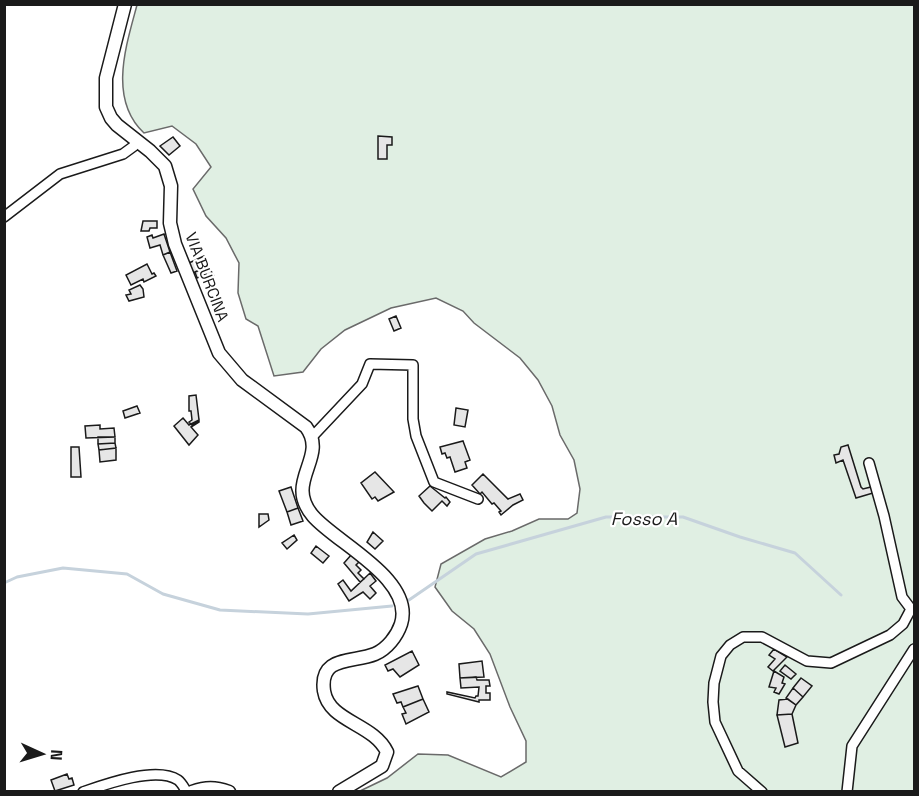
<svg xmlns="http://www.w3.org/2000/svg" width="919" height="796" font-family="'Space Grotesk',sans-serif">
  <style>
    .green { fill: #e0efe3; stroke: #6a6a6a; stroke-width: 1.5 }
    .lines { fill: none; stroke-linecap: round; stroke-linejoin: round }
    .stream { stroke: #c6d2dc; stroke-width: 3 }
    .building { fill: #e6e6e6; stroke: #1a1a1a; stroke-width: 1.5 }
    .street-casing { stroke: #1a1a1a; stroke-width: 12 }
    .secondary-casing { stroke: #1a1a1a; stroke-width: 15 }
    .street { stroke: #fff; stroke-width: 9 }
    .secondary { stroke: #fff; stroke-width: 12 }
    .labels { text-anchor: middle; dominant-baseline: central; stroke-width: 4.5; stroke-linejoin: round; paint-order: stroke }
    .street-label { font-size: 16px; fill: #1a1a1a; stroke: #fff }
    .water-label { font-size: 18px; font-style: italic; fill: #1a1a1a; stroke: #fff }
  </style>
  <rect width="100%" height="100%" fill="#fff"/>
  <path class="green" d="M 137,5 L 914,5 L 914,791 L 360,791 L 387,778 L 418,754 L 448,755 L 501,777 L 526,762 L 526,741 L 510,707 L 490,654 L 474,629 L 452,611 L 435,587 L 441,564 L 485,539 L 512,531 L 539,519 L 568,519 L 577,513 L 580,489 L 574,460 L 560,435 L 552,406 L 538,380 L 520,358 L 474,323 L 463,311 L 436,298 L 391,308 L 345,330 L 321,349 L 303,372 L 274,376 L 258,326 L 246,319 L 238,293 L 239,263 L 226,238 L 206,216 L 193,189 L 211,167 L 196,144 L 172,126 L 144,133 C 108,99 126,46 137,5 Z"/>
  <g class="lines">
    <path class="stream" d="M 4,583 L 17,577 L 63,568 L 127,574 L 163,594 L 220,610 L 308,614 L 392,606
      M 409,600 L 476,554 L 606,517 L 683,517 L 740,537 L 795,553 L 841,595"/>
  </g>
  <path class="building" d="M 378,136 L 392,137 L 392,145 L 387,145 L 387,159 L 378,159 Z
    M 173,137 L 180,146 L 169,155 L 160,146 Z
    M 143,221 L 157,221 L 157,228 L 150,228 L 149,231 L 141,231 Z
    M 164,234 L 170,252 L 163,255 L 160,245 L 150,248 L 147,237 L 152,235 L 153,238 Z
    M 170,252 L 177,271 L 171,273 L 163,255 Z
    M 204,256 L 209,266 L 193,273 L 189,263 Z
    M 147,264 L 152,274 L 154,273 L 156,276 L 144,282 L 143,279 L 131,285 L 126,275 Z
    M 208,266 L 214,276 L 208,279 L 206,274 L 197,278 L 195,272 Z
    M 140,285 L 143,289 L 144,297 L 129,301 L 126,295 L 131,294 L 129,290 Z
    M 396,316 L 401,328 L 394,331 L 389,319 Z
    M 196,395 L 199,420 L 192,425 L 189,422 L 192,420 L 191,411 L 189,411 L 189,396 Z
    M 137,406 L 140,413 L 125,418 L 123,411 Z
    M 456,408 L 468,410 L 465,427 L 454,425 Z
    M 183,418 L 189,425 L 199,420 L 199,422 L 191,427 L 198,435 L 189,445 L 174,426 Z
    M 100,425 L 100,429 L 114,428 L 115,437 L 86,438 L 85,426 Z
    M 98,437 L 115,437 L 115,443 L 98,444 Z
    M 463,441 L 470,460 L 465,462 L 467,468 L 455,472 L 450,457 L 447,458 L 445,453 L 442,454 L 440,447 Z
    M 115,443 L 116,448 L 99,450 L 98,444 Z
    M 848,445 L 861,487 L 863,489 L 871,487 L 873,493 L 856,498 L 843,460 L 836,463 L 834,455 L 839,454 L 841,447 Z
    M 71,447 L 79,447 L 81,477 L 71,477 Z
    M 116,448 L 116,460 L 100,462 L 99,450 Z
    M 375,472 L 394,492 L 378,501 L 375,497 L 372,499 L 361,483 Z
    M 483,474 L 508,499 L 520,494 L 523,500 L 513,505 L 501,515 L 499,512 L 501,511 L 494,503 L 492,504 L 482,492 L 480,494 L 472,485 Z
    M 430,486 L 445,498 L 446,497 L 450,502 L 447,506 L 442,501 L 432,511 L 424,503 L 419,496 Z
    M 291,487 L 298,508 L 287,512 L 279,491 Z
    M 298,508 L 303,521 L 291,525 L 287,512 Z
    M 259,514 L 268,514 L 269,520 L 259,527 Z
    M 373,532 L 383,541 L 375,549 L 367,542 Z
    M 294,535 L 297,540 L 287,549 L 282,543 Z
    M 316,546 L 329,556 L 323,563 L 311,553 Z
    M 352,554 L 360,561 L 356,565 L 361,570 L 358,573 L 364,579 L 360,582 L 344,563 Z
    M 370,573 L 376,581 L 370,586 L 376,593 L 370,599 L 363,592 L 349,601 L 338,584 L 343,580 L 351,591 Z
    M 774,649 L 787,657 L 773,671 L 768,667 L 775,659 L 769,655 Z
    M 412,651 L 419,665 L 400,677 L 393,669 L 388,671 L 385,665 Z
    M 482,661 L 484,677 L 460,678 L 459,664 Z
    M 785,665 L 796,674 L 791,679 L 780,671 Z
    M 774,671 L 784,677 L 782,683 L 785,684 L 779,694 L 774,692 L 776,688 L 769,687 Z
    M 476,677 L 477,680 L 489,680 L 490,686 L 486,686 L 486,693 L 490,693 L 490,700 L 479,700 L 479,702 L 447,694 L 447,692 L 475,698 L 476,696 L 478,696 L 479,687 L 461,688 L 460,678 Z
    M 801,678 L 812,686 L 803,697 L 793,688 Z
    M 418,686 L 423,699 L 403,707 L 401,702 L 397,703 L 393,694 Z
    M 793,688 L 803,697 L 796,705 L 786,698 Z
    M 423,699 L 429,712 L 406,724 L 402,714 L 406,713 L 403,707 Z
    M 788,699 L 796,705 L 792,714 L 777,715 L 779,700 Z
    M 792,714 L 798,743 L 785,747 L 777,715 Z
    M 67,774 L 69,779 L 72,778 L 74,785 L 55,791 L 51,780 Z"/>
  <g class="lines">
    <defs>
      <path id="street" d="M 4,217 L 60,174 L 123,154 L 134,146 L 138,141
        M 313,436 L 362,384 L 370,364 L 413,365 L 413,419 L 416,436 L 434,482 L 478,499
        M 83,792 C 106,784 156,766 178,780 C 182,783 184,788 187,792
        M 762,792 L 738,771 L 715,722 L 713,702 L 714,683 L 721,656 L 730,645 L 743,637 L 762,637 L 807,661 L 831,663 L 890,635 L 903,624 L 911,609 L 902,597 L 884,516 L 869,463
        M 847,792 L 852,746 L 914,649"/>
      <path id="secondary" d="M 125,4 L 106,78 L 106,107 L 111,118 L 117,125 L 150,151 L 165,166 L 171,186 L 170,223 L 175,244 L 219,353 L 242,380 L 306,427 C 329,458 283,481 313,516 C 336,543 415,579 401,624 C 397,636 387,649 375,654 C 353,663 319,655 324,691 C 329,722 373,723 387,752 L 382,766 L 339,792
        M 192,792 C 206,787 215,787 229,792"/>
    </defs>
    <use href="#street" class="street-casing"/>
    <use href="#secondary" class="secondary-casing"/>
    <use href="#street" class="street"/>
    <use href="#secondary" class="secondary"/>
  </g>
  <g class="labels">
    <g class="street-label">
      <text transform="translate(207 277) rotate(69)">VIA BURCINA</text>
    </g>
    <g class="water-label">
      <text x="644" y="518">Fosso A</text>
    </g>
  </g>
  <rect width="919" height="796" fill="none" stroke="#1a1a1a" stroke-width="12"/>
  <g transform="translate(42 754) rotate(94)" stroke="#ffffff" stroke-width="4.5" paint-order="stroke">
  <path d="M0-4.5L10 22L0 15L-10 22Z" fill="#1a1a1a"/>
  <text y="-9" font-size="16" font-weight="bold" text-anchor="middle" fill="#1a1a1a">N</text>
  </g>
</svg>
